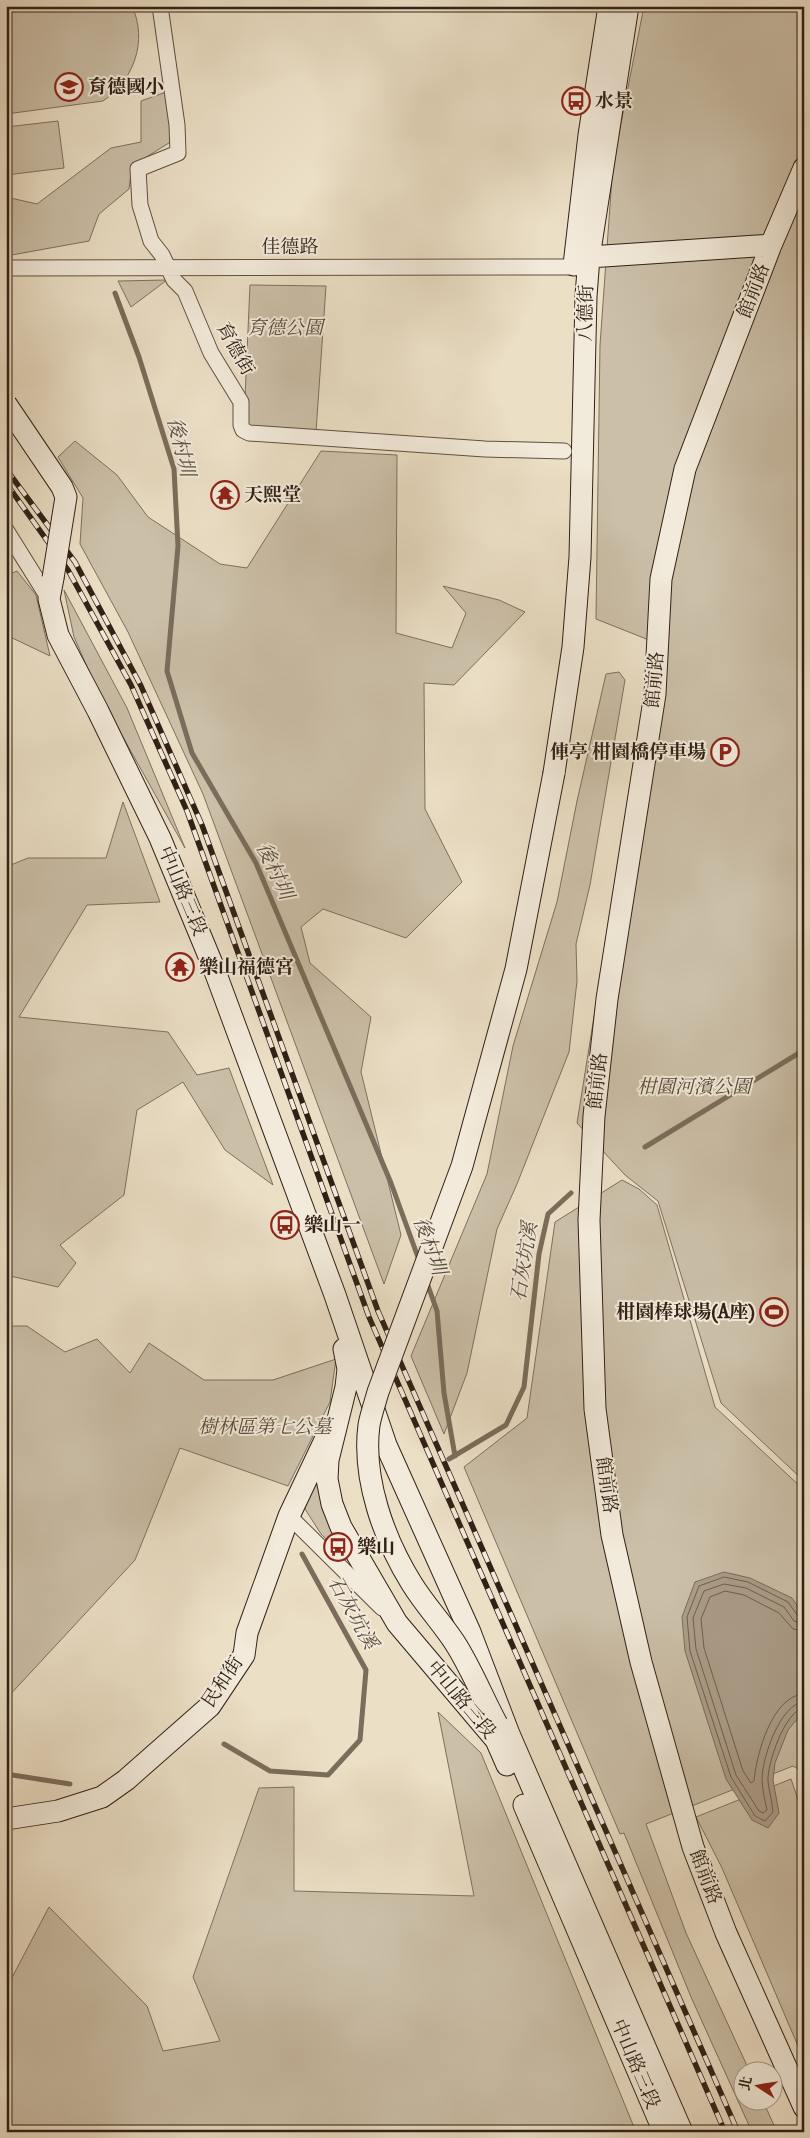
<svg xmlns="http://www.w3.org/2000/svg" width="810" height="2138" font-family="'IM FELL DW Pica','Noto Serif TC',serif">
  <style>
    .green { fill: #cbbfa8; stroke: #7e705e }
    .water { fill: #ac9e8a; stroke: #7b6c5b }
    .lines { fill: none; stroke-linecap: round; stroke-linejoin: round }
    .shore { stroke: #6e6050; stroke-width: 1 }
    .stream { stroke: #7b6c5b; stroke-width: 5 }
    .street-casing { stroke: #605041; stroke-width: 17 }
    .secondary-casing { stroke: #312115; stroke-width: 23 }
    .street { stroke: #f2eada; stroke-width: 15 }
    .secondary { stroke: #f2eada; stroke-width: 21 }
    .rail-casing { stroke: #312115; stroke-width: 5.5 }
    .rail { stroke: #f2eada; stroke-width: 4; stroke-dasharray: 11; stroke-linecap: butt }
    .secondary-bridge-casing { stroke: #312115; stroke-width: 23; stroke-linecap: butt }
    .secondary-bridge { stroke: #f2eada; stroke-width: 21 }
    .labels { text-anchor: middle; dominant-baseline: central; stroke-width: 4; stroke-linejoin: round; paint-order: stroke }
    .poi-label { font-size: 19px; font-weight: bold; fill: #312115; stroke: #f2eada; text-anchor: start }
    .street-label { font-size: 19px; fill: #312115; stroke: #f2eada }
    .park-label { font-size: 19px; font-style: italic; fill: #58483a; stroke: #f2eada }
    .water-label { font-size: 20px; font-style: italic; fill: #5c4d3e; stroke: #f2eada }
  </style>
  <rect width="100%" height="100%" fill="#ebdfc6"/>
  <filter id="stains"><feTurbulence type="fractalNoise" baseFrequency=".004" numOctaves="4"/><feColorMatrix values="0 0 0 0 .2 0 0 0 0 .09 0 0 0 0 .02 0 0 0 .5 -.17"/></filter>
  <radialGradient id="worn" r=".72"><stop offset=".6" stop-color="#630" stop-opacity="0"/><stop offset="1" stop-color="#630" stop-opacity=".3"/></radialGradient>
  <path class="green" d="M 6,6 L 132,6 C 148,41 134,80 103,101 L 6,114 Z
    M 644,6 L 804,6 L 804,1481 L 721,1403 L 658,1201 L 625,1175 L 577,1123 L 654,642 L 596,619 L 600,345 L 613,164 Z
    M 166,92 L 172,141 L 132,166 L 129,189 L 99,214 L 89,241 L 6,256 L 6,197 L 37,204 L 111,148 L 141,142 L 141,101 Z
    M 58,121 L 64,168 L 6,175 L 6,127 Z
    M 167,280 L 131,307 L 118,281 Z
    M 250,285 L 326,286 L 316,432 L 251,429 L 244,420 Z
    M 75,441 L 117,475 L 148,517 L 220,564 L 247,568 L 321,451 L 397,455 L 396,633 L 452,648 L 466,613 L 443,586 L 499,600 L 525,612 L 454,685 L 424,683 L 425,809 L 462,882 L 406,938 L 323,909 L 301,927 L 310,963 L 371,1017 L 361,1072 L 401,1235 L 384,1284 L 203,794 L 128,632 L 80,544 L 83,498 L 58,457 Z
    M 17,571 L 36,595 L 50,656 L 6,635 L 6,576 Z
    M 64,590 L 127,708 L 185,848 L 100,696 L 74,637 Z
    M 619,672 L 625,680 L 590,885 L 576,944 L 577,981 L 569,1052 L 517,1184 L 497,1229 L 467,1373 L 444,1434 L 411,1356 L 487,1174 L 513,1046 L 557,902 L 577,801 L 606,674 Z
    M 123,802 L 160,902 L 87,905 L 19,1017 L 168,1032 L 197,1075 L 229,1068 L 273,1185 L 225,1150 L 183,1082 L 137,1110 L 124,1195 L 60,1245 L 76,1263 L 58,1287 L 6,1275 L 6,867 L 28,858 L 106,858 Z
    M 622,1180 L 639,1189 L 657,1205 L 715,1407 L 804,1490 L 804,1772 L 793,1766 L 646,1824 L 686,1933 L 749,2070 L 742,2070 L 742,2100 L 763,2101 L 777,2132 L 752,2132 L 691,1997 L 624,1833 L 620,1834 L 464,1467 L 527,1418 L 555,1222 Z
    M 6,1326 L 27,1326 L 65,1352 L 97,1339 L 130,1373 L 149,1343 L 204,1380 L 273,1380 L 336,1359 L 330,1402 L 288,1486 L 180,1448 L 135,1560 L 6,1699 Z
    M 315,1472 L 328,1523 L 357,1569 L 321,1534 L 305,1509 Z
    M 438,1712 L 481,1753 L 636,2132 L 6,2132 L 6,1989 L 49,1907 L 147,2006 L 163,2051 L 220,2041 L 193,1977 L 259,1788 L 294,1787 L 294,1891 L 474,1896 Z
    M 791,1779 L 804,1817 L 804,2060 L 722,1868 L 696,1817 Z"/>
  <path class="water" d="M 724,1572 L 750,1578 L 792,1598 L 804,1615 L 804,1711 L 788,1730 L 775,1763 L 773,1780 L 779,1813 L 768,1828 L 752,1820 L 726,1779 L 685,1651 L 682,1617 L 695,1582 Z"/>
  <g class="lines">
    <path class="shore" d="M 804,1618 L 798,1616 L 788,1602 L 748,1582 L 724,1577 L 699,1586 L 687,1617 L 690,1651 L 731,1777 L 755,1816 L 765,1821 L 773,1812 C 772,1801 769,1791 768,1781 C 767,1764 785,1710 804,1708
      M 804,1624 L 794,1621 L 784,1607 L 746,1588 L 724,1584 L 704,1591 L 693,1618 L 696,1649 L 736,1775 L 759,1811 L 763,1813 L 767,1810 C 765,1800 762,1789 762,1779 C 762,1759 780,1703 804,1702
      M 804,1631 L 793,1629 L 779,1613 L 744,1595 L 725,1591 L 710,1597 L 701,1619 L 704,1648 L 743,1771 L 751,1783 L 754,1781 C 756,1756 772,1695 804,1694"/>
    <path class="stream" d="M 115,293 L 139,357 L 174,469 L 178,546 L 167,671 L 192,753 L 256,863 L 391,1183 L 419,1260
      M 645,1147 L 804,1050
      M 427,1283 L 437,1311 L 444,1393 L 455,1456
      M 449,1459 L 506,1425 L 524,1387 L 539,1254 L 548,1214 L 571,1193
      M 224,1744 L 270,1771 L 328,1775 L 360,1740 L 366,1670 L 302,1554
      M 6,1774 L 70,1784"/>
    <defs>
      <path id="street" d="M 160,6 L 177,125 L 178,153 L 138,169 L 140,205 L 151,241 L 162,255 L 174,280 L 185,291 L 211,353 L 241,402 L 241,425 L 243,430 L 249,433 L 485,449 L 564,451
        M 6,268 L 574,267
        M 6,530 L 49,599
        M 289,1516 L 382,1608"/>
      <path id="secondary" d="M 804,168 L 771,245 L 685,469 L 661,579 L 655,694 L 607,999 L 594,1116 L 589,1220 L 595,1409 L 612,1535 L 641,1662 L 693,1847 L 726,1933 L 804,2107
        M 579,264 L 589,257 L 771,245
        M 574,265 L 589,135 L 609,6
        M 53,578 L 49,599 L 58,635 L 98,711 L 160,838 L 213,966 L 335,1295 L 386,1445 L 470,1632 L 509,1734 L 682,2132
        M 554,773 L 573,647 L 580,557 L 586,296 L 589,257 L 628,6
        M 344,1349 L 348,1369 L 346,1387 L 328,1460 L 327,1479 L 332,1504 L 341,1527 L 397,1623 L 496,1740 L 507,1765
        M 524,1805 L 664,2132
        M 6,1819 L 58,1811 L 102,1797 L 126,1780 L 210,1706 L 244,1655 L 247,1633 L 289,1516 L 325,1440"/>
    </defs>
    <use href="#street" class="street-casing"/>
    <use href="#secondary" class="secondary-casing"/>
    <use href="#street" class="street"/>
    <use href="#secondary" class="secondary"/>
    <defs>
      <path id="rail" d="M 6,469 L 75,562 L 141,686 L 202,825 L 378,1311 L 738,2132
        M 6,483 L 68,570 L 131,685 L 187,811 L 369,1317 L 725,2132"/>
    </defs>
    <use href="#rail" class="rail-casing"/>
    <use href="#rail" class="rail"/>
    <defs>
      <path id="secondary-bridge" d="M 6,404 L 62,487 L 66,497 L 53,578
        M 497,1724 C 483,1698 471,1668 455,1643 C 442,1623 425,1605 412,1584 C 384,1539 362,1479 369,1425 C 371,1414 375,1403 378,1392 L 462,1166 L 516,969 L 554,773"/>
    </defs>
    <use href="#secondary-bridge" class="secondary-bridge-casing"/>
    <use href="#secondary-bridge" class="secondary-bridge"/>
  </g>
  <defs>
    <symbol id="school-ring" viewBox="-11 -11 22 22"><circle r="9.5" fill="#f2eada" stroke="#8f2418" stroke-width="1.5"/><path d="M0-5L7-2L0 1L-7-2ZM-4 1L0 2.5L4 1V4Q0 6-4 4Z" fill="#8f2418"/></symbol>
    <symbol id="bus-ring" viewBox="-11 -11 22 22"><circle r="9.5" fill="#f2eada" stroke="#8f2418" stroke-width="1.5"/><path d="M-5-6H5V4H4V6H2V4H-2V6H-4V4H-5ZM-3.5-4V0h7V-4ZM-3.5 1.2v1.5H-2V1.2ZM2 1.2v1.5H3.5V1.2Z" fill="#8f2418"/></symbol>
    <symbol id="temple-ring" viewBox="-11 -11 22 22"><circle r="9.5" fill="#f2eada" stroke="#8f2418" stroke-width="1.5"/><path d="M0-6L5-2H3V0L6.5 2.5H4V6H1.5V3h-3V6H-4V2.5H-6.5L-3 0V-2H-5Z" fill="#8f2418"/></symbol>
    <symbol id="parking-ring" viewBox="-11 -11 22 22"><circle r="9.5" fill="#f2eada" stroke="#8f2418" stroke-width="1.5"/><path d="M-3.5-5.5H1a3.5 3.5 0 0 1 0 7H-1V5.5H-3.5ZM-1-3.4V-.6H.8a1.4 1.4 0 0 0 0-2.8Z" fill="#8f2418"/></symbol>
    <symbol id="stadium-ring" viewBox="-11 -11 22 22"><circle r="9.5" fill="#f2eada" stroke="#8f2418" stroke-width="1.5"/><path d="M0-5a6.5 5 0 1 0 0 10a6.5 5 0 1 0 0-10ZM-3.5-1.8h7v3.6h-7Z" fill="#8f2418"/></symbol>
  </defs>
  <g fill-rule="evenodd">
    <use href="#school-ring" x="53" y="71" width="32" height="32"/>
    <use href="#bus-ring" x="560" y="85" width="32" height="32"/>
    <use href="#temple-ring" x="209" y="479" width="32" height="32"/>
    <use href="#parking-ring" x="709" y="736" width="32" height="32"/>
    <use href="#temple-ring" x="164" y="951" width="32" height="32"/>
    <use href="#bus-ring" x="269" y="1209" width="32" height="32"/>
    <use href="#stadium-ring" x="758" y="1296" width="32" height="32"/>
    <use href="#bus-ring" x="322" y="1531" width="32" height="32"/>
  </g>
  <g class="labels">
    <g class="poi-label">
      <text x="88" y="87">育德國小</text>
      <text x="595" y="101">水景</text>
      <text x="244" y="495">天熙堂</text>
      <text x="706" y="752" text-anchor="end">俥亭 柑園橋停車場</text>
      <text x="199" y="967">樂山福德宮</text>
      <text x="304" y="1225">樂山一</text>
      <text x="755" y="1312" text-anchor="end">柑園棒球場(A座)</text>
      <text x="357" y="1547">樂山</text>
    </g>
    <g class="street-label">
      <text x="290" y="247">佳德路</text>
      <text transform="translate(754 291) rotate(-69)">館前路</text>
      <text transform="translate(586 313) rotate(-88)">八德街</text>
      <text transform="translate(235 349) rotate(61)">育德街</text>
      <text transform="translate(655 680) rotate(-85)">館前路</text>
      <text transform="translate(182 891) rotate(67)">中山路三段</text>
      <text transform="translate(598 1081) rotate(-84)">館前路</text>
      <text transform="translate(606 1485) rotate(82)">館前路</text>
      <text transform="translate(223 1682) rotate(-56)">民和街</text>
      <text transform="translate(461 1700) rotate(50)">中山路三段</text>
      <text transform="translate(705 1877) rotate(69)">館前路</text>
      <text transform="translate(635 2064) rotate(67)">中山路三段</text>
    </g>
    <g class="park-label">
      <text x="285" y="328">育德公園</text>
      <text x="694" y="1087">柑園河濱公園</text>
      <text x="265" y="1427">樹林區第七公墓</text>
    </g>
    <g class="water-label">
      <text transform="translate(180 447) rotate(76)">後村圳</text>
      <text transform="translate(274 871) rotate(65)">後村圳</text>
      <text transform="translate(429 1246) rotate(70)">後村圳</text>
      <text transform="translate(525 1262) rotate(-81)">石灰坑溪</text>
      <text transform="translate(352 1613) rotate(61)">石灰坑溪</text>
    </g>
  </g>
  <rect width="810" height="2138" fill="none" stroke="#ebdfc6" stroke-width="25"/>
  <rect x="8" y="8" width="795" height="2123" fill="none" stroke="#312115" stroke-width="2.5"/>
  <rect x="12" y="12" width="785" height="2113" fill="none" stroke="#312115"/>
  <g transform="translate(758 2086) rotate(282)"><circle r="24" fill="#f2eada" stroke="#a59a8b"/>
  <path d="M0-4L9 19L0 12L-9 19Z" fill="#8f2418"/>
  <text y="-8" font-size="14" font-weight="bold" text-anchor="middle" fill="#312115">北</text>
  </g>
  <rect width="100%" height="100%" filter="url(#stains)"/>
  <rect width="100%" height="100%" fill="url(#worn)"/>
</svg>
